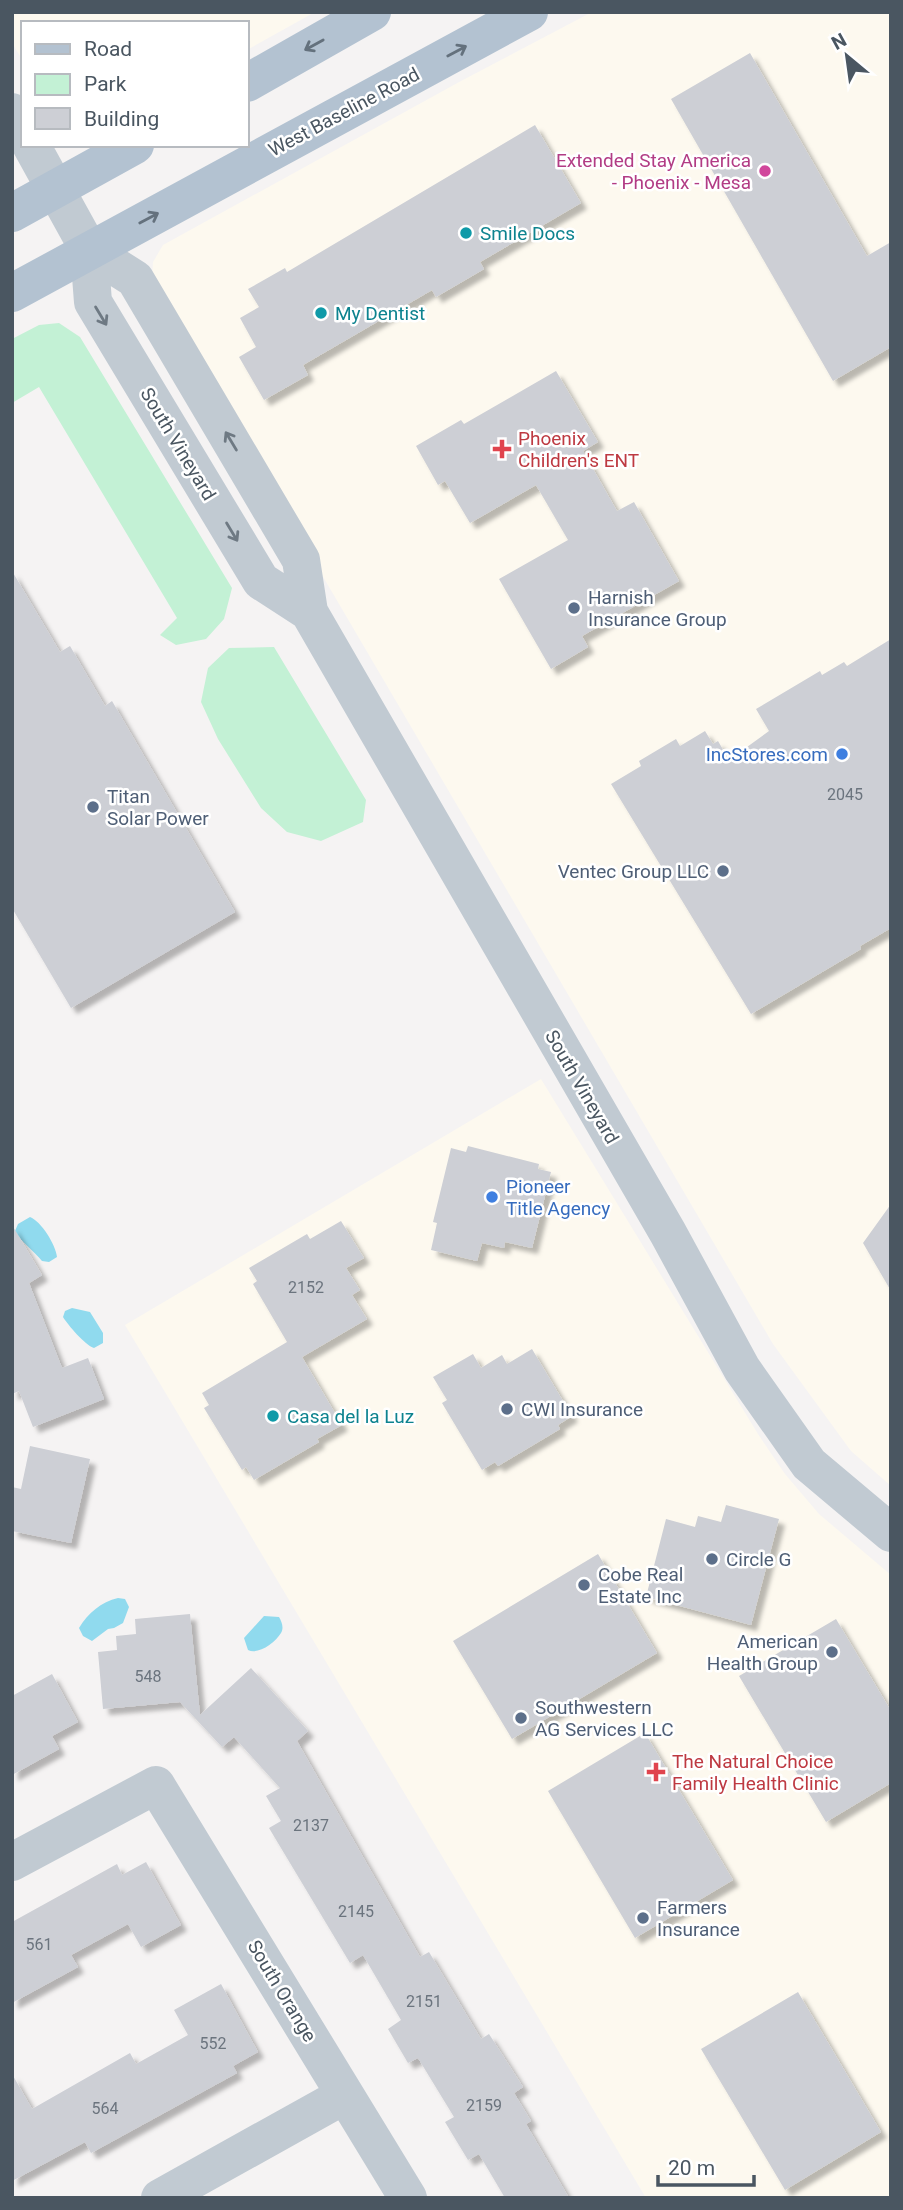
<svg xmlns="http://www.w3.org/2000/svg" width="903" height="2210" font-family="Roboto,sans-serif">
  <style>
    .commercial { fill: #fdf9ef }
    .green { fill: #c3f1d5 }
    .water { fill: #90daee }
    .building { fill: #cdcfd5; filter: url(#shadow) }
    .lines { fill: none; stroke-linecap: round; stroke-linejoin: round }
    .minor { stroke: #c1cad2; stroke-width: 38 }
    .major { stroke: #b3c2d1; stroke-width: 38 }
    .oneway { stroke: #64717d }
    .oneway2 { stroke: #6e7983 }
    .hotel-dot { fill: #d1479c; stroke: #fff; stroke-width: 2.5 }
    .culture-dot { fill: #0f9aa8; stroke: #fff; stroke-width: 2.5 }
    .health-dot { fill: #e0444e; stroke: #fff; stroke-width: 2.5 }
    .service-dot { fill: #5c6f8a; stroke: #fff; stroke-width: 2.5 }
    .shop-dot { fill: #3f7fe0; stroke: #fff; stroke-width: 2.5 }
    .labels { text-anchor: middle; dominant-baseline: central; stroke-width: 5; stroke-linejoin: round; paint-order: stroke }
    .number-label { font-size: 16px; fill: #6b747e }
    .street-label { font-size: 19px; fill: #4a5661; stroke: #fff }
    .hotel-label { font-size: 19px; fill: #b23c85; stroke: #fff; text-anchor: end }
    .culture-label { font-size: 19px; fill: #0d838f; stroke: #fff; text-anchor: start }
    .health-label { font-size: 19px; fill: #be3a42; stroke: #fff; text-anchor: start }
    .service-label { font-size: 19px; fill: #4e5e75; stroke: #fff; text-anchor: start }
    .shop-label { font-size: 19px; fill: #366cbe; stroke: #fff; text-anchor: end }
  </style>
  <defs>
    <filter id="shadow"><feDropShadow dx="6" dy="6" stdDeviation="2" flood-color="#0004"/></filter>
  </defs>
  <rect width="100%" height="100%" fill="#f5f3f3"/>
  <path class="commercial" d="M 12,12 L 315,12 L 247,50 L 247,23 L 23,23 L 23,61 L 12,43 Z
    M 592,12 L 891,12 L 891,1486 L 851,1451 L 773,1344 L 159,297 L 152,278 L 153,262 L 163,245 L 461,81 Z
    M 541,1079 L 758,1434 L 785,1474 L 819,1514 L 891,1575 L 891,2198 L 646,2198 L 125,1325 Z"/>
  <path class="green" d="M 59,323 L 80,337 L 232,588 L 224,619 L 206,639 L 176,645 L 160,635 L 177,618 L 39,387 L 12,403 L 12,339 L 39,325 Z
    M 274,647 L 366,800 L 363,822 L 321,841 L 287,832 L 261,808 L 218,739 L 201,702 L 208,668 L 229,648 Z"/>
  <path class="water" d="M 30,1217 C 41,1221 56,1245 57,1257 L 49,1262 L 42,1261 C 34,1251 20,1241 15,1231 L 18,1224 Z
    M 72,1308 L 90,1312 L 103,1333 L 103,1343 L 94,1348 C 85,1345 68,1325 63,1317 L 65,1311 Z
    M 118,1598 L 125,1599 L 129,1607 L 123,1623 L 114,1628 L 108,1629 L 92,1641 L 83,1636 L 79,1628 C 88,1613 101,1602 118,1598 Z
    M 264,1616 L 279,1617 C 282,1622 284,1628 281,1633 C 275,1643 258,1655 248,1650 L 244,1638 Z"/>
  <path class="building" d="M 750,53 L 867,256 L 891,242 L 891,347 L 833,381 L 671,99 Z
    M 535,125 L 581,203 L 480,262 L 484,269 L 436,297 L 432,290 L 303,365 L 308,375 L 264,400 L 239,357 L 256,347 L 240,318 L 259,307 L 248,289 L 285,268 L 287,272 Z
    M 556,371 L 598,442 L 583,451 L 617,511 L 634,502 L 679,581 L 582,636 L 588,647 L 551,669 L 499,579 L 568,540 L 536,485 L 470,523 L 445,481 L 438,485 L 416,446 L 461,420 L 464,424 Z
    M 12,571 L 60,652 L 70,646 L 105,706 L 112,701 L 235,912 L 71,1008 L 12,908 Z
    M 891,639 L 891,928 L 860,946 L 861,949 L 751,1014 L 611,784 L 641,766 L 639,761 L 676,739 L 680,746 L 705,731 L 713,744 L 718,741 L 729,760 L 769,731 L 756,709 L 820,671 L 822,675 L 844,662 L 847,666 Z
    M 468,1146 L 539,1164 L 538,1169 L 551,1172 L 532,1248 L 505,1242 L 504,1248 L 482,1243 L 477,1261 L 431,1250 L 437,1223 L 433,1222 L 451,1148 L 466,1152 Z
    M 891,1204 L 891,1291 L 863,1243 Z
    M 341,1221 L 364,1258 L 346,1268 L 360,1290 L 352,1295 L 367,1319 L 302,1357 L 342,1425 L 317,1439 L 319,1442 L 254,1480 L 246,1467 L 242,1470 L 204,1408 L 209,1405 L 202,1393 L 287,1342 L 253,1284 L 257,1281 L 249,1268 L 307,1234 L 310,1239 Z
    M 12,1225 L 42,1275 L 29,1283 L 62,1368 L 88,1358 L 104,1399 L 33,1427 L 19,1391 L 12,1394 Z
    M 532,1349 L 572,1416 L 558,1425 L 560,1429 L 498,1466 L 495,1462 L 482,1470 L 442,1403 L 447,1400 L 433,1377 L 473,1354 L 481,1368 L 502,1355 L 507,1364 Z
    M 30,1446 L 90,1459 L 71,1543 L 12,1531 L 12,1487 L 21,1489 Z
    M 726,1505 L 779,1519 L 751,1625 L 646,1597 L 666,1519 L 695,1527 L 698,1516 L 721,1522 Z
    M 598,1554 L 657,1653 L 512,1739 L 453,1641 Z
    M 190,1614 L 200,1715 L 251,1668 L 308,1731 L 297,1741 L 420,1957 L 429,1952 L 481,2039 L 489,2034 L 523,2087 L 514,2093 L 531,2121 L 526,2124 L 569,2198 L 505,2198 L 479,2154 L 468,2160 L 445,2122 L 454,2117 L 418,2058 L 408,2063 L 388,2029 L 401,2020 L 363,1955 L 350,1963 L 269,1828 L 281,1821 L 266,1796 L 280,1788 L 234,1737 L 222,1747 L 180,1702 L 103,1709 L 98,1652 L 117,1650 L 116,1636 L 136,1634 L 135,1619 Z
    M 836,1619 L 891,1711 L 891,1783 L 826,1822 L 739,1676 Z
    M 52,1674 L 78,1722 L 52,1736 L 59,1749 L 12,1775 L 12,1696 Z
    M 645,1733 L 733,1880 L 635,1938 L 548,1791 Z
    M 146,1862 L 181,1925 L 141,1947 L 128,1924 L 71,1955 L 78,1967 L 12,2003 L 12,1922 L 117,1864 L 122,1875 Z
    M 221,1984 L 258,2052 L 233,2066 L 237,2073 L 91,2153 L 85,2142 L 12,2181 L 12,2074 L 32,2109 L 130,2053 L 136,2064 L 188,2035 L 174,2010 Z
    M 798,1992 L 881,2132 L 785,2190 L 701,2049 Z"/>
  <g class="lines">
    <path class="minor" d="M 12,112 L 23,131
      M 31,145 L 89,250 L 135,279 L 301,560 L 309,612 L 668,1233 L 742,1369 L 809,1464 L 891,1533
      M 89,250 L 93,302 L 261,581 L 309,612
      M 12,1862 L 156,1785 L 408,2198
      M 160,2198 L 345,2095"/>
    <path class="major" d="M 247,83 L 372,12
      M 12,213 L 135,145
      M 12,293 L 529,12"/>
  </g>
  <defs><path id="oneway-shaft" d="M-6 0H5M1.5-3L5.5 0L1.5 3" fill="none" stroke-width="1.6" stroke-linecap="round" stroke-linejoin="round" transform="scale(1.75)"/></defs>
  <g class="oneway">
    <use href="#oneway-shaft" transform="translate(314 45) rotate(151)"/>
    <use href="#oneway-shaft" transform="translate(457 51) rotate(-28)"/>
    <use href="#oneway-shaft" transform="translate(149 218) rotate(-28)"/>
  </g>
  <g class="oneway2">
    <use href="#oneway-shaft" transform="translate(101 316) rotate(59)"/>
    <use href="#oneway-shaft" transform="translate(231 441) rotate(-121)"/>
    <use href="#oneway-shaft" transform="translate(232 532) rotate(59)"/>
  </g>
  <circle class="hotel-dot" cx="765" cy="171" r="7"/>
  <g class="culture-dot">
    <circle cx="466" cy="233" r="7"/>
    <circle cx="321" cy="313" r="7"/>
    <circle cx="273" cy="1416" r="7"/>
  </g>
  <g class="health-dot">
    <path d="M498.5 438.5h7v7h7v7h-7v7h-7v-7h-7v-7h7z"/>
    <path d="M652.5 1761.5h7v7h7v7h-7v7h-7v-7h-7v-7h7z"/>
  </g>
  <g class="service-dot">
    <circle cx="574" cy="608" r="7"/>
    <circle cx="93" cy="807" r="7"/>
    <circle cx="723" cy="871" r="7"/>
    <circle cx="507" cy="1409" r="7"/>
    <circle cx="712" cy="1559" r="7"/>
    <circle cx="584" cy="1585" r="7"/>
    <circle cx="832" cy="1652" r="7"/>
    <circle cx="521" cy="1718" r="7"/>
    <circle cx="643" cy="1918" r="7"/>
  </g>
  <g class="shop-dot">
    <circle cx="842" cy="754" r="7"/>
    <circle cx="492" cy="1197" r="7"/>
  </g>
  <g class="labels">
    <g class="number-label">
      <text x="845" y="794">2045</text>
      <text x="306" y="1287">2152</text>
      <text x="148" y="1676">548</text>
      <text x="311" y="1825">2137</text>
      <text x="356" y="1911">2145</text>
      <text x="39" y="1944">561</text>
      <text x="424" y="2001">2151</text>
      <text x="213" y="2043">552</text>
      <text x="484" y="2105">2159</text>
      <text x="105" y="2108">564</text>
    </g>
    <g class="street-label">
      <text transform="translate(344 112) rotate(-28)">West Baseline Road</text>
      <text transform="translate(178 444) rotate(59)">South Vineyard</text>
      <text transform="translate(582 1087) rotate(60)">South Vineyard</text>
      <text transform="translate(282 1991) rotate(59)">South Orange</text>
    </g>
    <g class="hotel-label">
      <text x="751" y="160">Extended Stay America<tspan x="751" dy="22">- Phoenix - Mesa</tspan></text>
    </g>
    <g class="culture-label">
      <text x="480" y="233">Smile Docs</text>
      <text x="335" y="313">My Dentist</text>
      <text x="287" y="1416">Casa del la Luz</text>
    </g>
    <g class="health-label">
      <text x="518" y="438">Phoenix<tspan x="518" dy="22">Children's ENT</tspan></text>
      <text x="672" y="1761">The Natural Choice<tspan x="672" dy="22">Family Health Clinic</tspan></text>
    </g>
    <g class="service-label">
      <text x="588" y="597">Harnish<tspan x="588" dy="22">Insurance Group</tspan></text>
      <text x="107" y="796">Titan<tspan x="107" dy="22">Solar Power</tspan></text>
      <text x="709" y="871" text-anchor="end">Ventec Group LLC</text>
      <text x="521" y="1409">CWI Insurance</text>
      <text x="726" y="1559">Circle G</text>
      <text x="598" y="1574">Cobe Real<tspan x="598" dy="22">Estate Inc</tspan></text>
      <text x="818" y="1641" text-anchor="end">American<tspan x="818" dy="22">Health Group</tspan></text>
      <text x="535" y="1707">Southwestern<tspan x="535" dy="22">AG Services LLC</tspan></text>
      <text x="657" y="1907">Farmers<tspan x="657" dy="22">Insurance</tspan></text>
    </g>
    <g class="shop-label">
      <text x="828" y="754">IncStores.com</text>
      <text x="506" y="1186" text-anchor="start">Pioneer<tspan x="506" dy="22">Title Agency</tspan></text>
    </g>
  </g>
  <rect width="903" height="2210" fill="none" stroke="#4a5661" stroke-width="28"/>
  <rect x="21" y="21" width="228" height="126" fill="#ffffff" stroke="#b7bbc0" stroke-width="2"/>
  <rect x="35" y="44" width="35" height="10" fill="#b3c2d1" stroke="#b7bbc0" stroke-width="2"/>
  <text x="84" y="56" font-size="21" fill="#4a5661">Road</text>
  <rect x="35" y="74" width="35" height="21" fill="#c3f1d5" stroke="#b7bbc0" stroke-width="2"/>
  <text x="84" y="91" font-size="21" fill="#4a5661">Park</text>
  <rect x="35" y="108" width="35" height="21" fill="#cdcfd5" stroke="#b7bbc0" stroke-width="2"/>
  <text x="84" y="126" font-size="21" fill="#4a5661">Building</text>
  <g transform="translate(847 56) rotate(331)" stroke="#ffffff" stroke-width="5" paint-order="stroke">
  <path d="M0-5L12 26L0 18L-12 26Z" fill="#4a5661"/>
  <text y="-10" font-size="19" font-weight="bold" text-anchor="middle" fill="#4a5661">N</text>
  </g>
  <path d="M658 2175v10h96v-10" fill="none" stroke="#4a5661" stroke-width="3.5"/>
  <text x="668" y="2175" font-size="21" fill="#4a5661" stroke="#ffffff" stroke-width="5" paint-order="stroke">20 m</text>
</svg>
